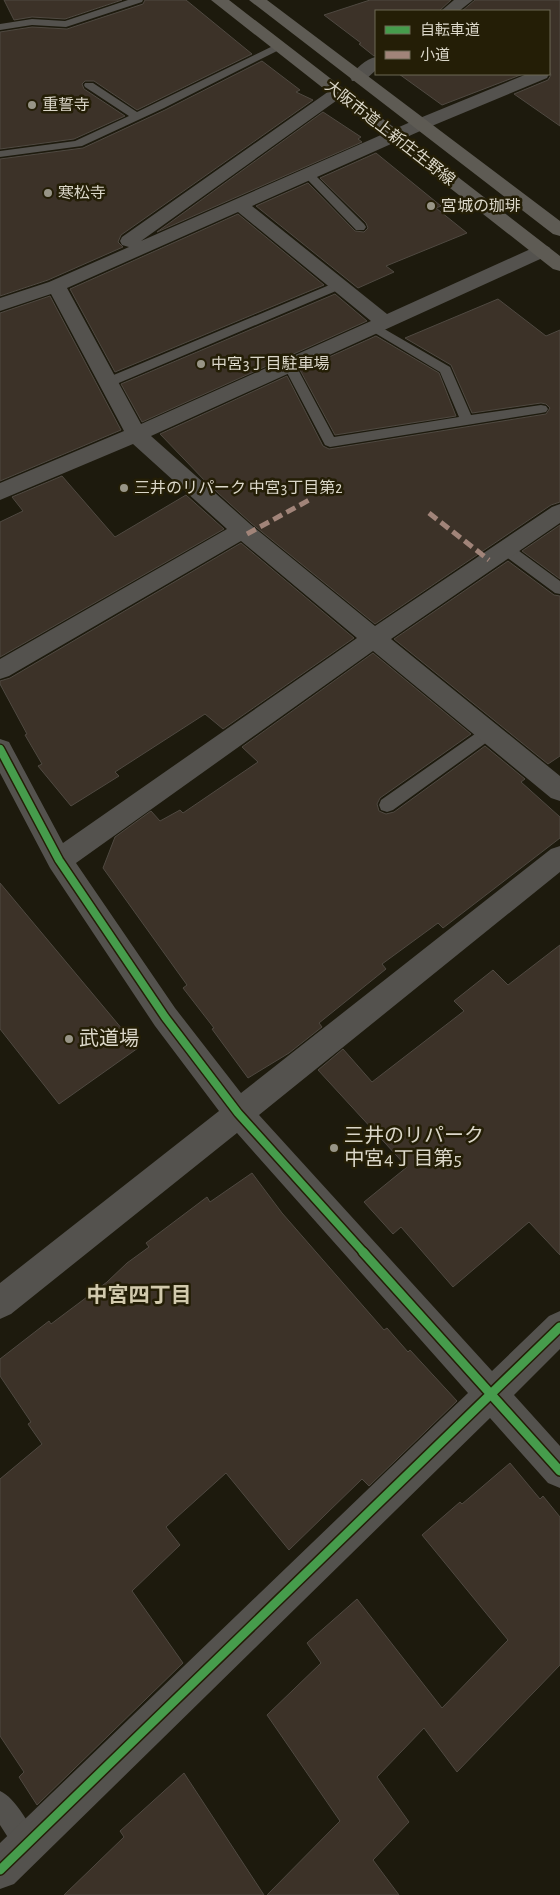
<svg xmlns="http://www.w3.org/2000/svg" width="560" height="1895" font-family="'Alegreya Sans','Noto Sans JP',sans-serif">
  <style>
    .building { fill: #3c3228; stroke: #4f4941 }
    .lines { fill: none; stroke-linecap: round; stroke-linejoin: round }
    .service { fill: #54524e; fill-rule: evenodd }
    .minor { fill: #54524e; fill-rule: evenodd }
    .primary { fill: #5e5b54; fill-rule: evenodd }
    .quiet { stroke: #a18479; stroke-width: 5; stroke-dasharray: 10 5; stroke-linecap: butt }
    .cycleway-far1-casing { stroke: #241e06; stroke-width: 11 }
    .cycleway-casing { stroke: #241e06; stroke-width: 12 }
    .cycleway-far1 { stroke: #469c4c; stroke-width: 8 }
    .cycleway { stroke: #469c4c; stroke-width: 9 }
    .poi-dot { fill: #989587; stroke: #241e06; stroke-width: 2 }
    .labels { text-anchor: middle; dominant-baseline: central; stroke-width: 5; stroke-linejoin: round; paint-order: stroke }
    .far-poi-label { font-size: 16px; fill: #dbd7c9; stroke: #241e06; text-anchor: start }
    .far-street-label { font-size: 16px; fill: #dbd7c9; stroke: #241e06 }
    .poi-label { font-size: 20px; fill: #dbd7c9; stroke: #241e06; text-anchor: start }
    .neighbourhood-label { font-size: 21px; font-weight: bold; fill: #d2caad; stroke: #241e06 }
  </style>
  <rect width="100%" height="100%" fill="#1d1a0d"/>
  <path class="building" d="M 4,0 L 122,0 L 65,19 L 32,17 L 14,20 Z
    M 145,0 L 186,0 L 252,54 L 137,110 L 94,81 L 85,81 L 82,84 L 84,89 L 125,116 L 74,139 L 0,149 L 0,32 L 32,27 L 67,29 L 143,4 Z
    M 370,0 L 451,0 L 439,11 L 376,11 L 376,55 L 374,56 L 359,44 L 361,43 L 324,15 Z
    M 475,0 L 560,0 L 560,126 L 514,94 L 548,80 L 551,75 L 549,71 L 549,11 L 462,11 Z
    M 262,61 L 300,90 L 296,92 L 313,100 L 121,235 L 118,242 L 123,247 L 48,280 L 0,296 L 0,159 L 83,148 L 165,110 Z
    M 399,74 L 523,74 L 442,105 Z
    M 323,112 L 361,137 L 358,139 L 362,142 L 157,232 Z
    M 376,153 L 441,206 L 436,208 L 467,233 L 386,266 L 394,272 L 358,288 L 256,206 L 308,183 L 355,231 L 364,232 L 368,228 L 366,223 L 320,178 Z
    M 238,214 L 324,285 L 115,372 L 70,289 Z
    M 335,294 L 367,321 L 142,422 L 121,384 Z
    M 50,296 L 121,430 L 0,481 L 0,313 Z
    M 498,299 L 546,336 L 560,330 L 560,502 L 551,505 L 375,624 L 251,523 L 207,483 L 160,434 L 287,376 L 323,446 L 329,449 L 546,414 L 550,408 L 546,404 L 541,403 L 472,413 L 451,365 L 405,338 Z
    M 376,336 L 439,373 L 456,416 L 335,435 L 300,370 Z
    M 62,476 L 115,537 L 186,495 L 224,529 L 0,657 L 0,522 L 23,511 L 12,497 Z
    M 560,525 L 560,579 L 522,551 Z
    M 241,543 L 354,638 L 223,729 L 205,714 L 115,772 L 119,776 L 71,806 L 38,766 L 42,764 L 25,735 L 27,734 L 0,684 L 0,681 L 10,678 Z
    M 508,561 L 554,595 L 560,596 L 560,756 L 548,764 L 394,639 Z
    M 373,653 L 471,734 L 380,798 L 377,804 L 379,811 L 386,814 L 394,812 L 485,746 L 525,779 L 521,782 L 560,817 L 560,838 L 443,928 L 438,923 L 382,964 L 386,969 L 319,1023 L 322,1027 L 289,1053 L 248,1078 L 212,1029 L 214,1028 L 183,988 L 187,985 L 103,868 L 115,837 L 151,811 L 160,821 L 180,810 L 183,813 L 258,762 L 242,747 Z
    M 0,883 L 138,1048 L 59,1104 L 0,1029 Z
    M 560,945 L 560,1255 L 529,1222 L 453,1287 L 401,1227 L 393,1234 L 364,1202 L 407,1167 L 318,1070 L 343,1049 L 372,1082 L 464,1011 L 454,1001 L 493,970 L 508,985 Z
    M 252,1173 L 282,1213 L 384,1330 L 387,1328 L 408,1352 L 410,1350 L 457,1401 L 369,1486 L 362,1479 L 289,1550 L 226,1473 L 166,1527 L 180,1545 L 132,1591 L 183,1663 L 37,1805 L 19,1777 L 24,1772 L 0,1736 L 0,1479 L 42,1444 L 28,1424 L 31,1422 L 0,1376 L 0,1359 L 49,1321 L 51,1324 L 107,1282 L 127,1263 L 149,1247 L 146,1243 L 207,1197 L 210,1202 Z
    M 510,1463 L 540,1499 L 543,1496 L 560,1517 L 560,1665 L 457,1772 L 424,1728 L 377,1777 L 409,1822 L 373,1860 L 399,1895 L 267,1895 L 340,1821 L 267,1715 L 321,1663 L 307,1643 L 357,1599 L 442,1708 L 508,1640 L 422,1535 L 460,1502 L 462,1504 Z
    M 184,1773 L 264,1895 L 64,1895 L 124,1837 L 120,1831 Z"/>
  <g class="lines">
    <path class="service" d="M 128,0 L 143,0 L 142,2 L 66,27 L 32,25 L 0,30 L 0,24 L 32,19 L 65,21 Z
      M 279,43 L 283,44 L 284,46 L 283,48 L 164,108 L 82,146 L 0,157 L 0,151 L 75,141 L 129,116 L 85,87 L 84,85 L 85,83 L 93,83 L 137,112 Z
      M 309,172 L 313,173 L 364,224 L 366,227 L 364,230 L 356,230 L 305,177 L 303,175 L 305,173 Z
      M 339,281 L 343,282 L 345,285 L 343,288 L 114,385 L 104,385 L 102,382 L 104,379 Z
      M 374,323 L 450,367 L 471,415 L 541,405 L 546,406 L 548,409 L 546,412 L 541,413 L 330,447 L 325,445 L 283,365 L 284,362 L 294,362 L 334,437 L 459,417 L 440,372 L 370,330 L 368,327 Z
      M 506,544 L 511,545 L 560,581 L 560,594 L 555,593 L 501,553 L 499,549 L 501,545 Z
      M 488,727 L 494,729 L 496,733 L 494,737 L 393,810 L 387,812 L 381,810 L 379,805 L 381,800 L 482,729 Z
      M 0,1791 C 15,1797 33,1829 39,1844 L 36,1853 L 27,1856 L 18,1853 L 0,1825 Z"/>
    <path class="minor" d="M 454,0 L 473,0 L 459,11 L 441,11 Z
      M 376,57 L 376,70 L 364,81 L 352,81 L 350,77 C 355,69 366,59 376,57 Z
      M 549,73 L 549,74 L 547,78 L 427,128 L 252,206 L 387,314 L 535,247 L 542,245 L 549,247 L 552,251 L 549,255 L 151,436 L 250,524 L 375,626 L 552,507 L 560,504 L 560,523 L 391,639 L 560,776 L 560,801 L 551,798 L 373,651 L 76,863 L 175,1008 L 241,1093 L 551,849 L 560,846 L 560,872 L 259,1115 L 492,1371 L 549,1316 L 560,1311 L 560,1349 L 514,1395 L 560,1446 L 560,1488 L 548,1483 L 490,1418 L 14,1884 L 0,1889 L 0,1843 L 468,1393 L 237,1133 L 11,1314 L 0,1319 L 0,1283 L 219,1111 L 155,1026 L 50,868 L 0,773 L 0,739 L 9,742 L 63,843 L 357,638 L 241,541 L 9,676 L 0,679 L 0,659 L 227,529 L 133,444 L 0,500 L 0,483 L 124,431 L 51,294 L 0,311 L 0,298 L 49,282 L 129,247 L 122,245 L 120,241 L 122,237 L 332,89 L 338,88 L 344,89 L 347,93 L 141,241 L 415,120 L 527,74 ZM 238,212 L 371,321 L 141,424 L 67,288 Z"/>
    <path class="primary" d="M 211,0 L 229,0 L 560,256 L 560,271 L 553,269 Z
      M 249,0 L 267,0 L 560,221 L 560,236 L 553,234 Z"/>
    <path class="quiet" d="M 429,513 L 489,560
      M 247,534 L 311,499"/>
    <defs>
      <path id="cycleway-far1" d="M 0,749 L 59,860 L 165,1017 L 238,1113 L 365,1254"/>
      <path id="cycleway" d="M 363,1252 L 560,1471
        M 0,1870 L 560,1327"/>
    </defs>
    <use href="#cycleway-far1" class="cycleway-far1-casing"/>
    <use href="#cycleway" class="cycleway-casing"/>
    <use href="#cycleway-far1" class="cycleway-far1"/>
    <use href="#cycleway" class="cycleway"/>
  </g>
  <g class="poi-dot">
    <circle cx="32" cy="105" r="5"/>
    <circle cx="48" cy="193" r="5"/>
    <circle cx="431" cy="206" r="5"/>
    <circle cx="201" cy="364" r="5"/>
    <circle cx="124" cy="488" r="5"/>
    <circle cx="69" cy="1039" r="5"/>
    <circle cx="334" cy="1148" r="5"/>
  </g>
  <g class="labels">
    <g class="far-poi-label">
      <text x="42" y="105">重誓寺</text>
      <text x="58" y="193">寒松寺</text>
      <text x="441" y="206">宮城の珈琲</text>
      <text x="211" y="364">中宮3丁目駐車場</text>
      <text x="134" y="488">三井のリパーク 中宮3丁目第2</text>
    </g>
    <g class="far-street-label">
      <text transform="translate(390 133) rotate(38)">大阪市道上新庄生野線</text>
    </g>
    <g class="poi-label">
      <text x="79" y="1039">武道場</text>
      <text x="344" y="1136">三井のリパーク<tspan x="344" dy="23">中宮4丁目第5</tspan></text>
    </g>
    <g class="neighbourhood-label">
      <text x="139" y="1295">中宮四丁目</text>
    </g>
  </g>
  <rect x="375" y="10" width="175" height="65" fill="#241e06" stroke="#6d6854"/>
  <rect x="385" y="26" width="25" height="8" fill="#469c4c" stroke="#6d6854"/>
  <text x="420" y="35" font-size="15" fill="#dbd7c9">自転車道</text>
  <rect x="385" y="51" width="25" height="8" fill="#a18479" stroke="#6d6854"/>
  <text x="420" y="60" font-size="15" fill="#dbd7c9">小道</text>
</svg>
